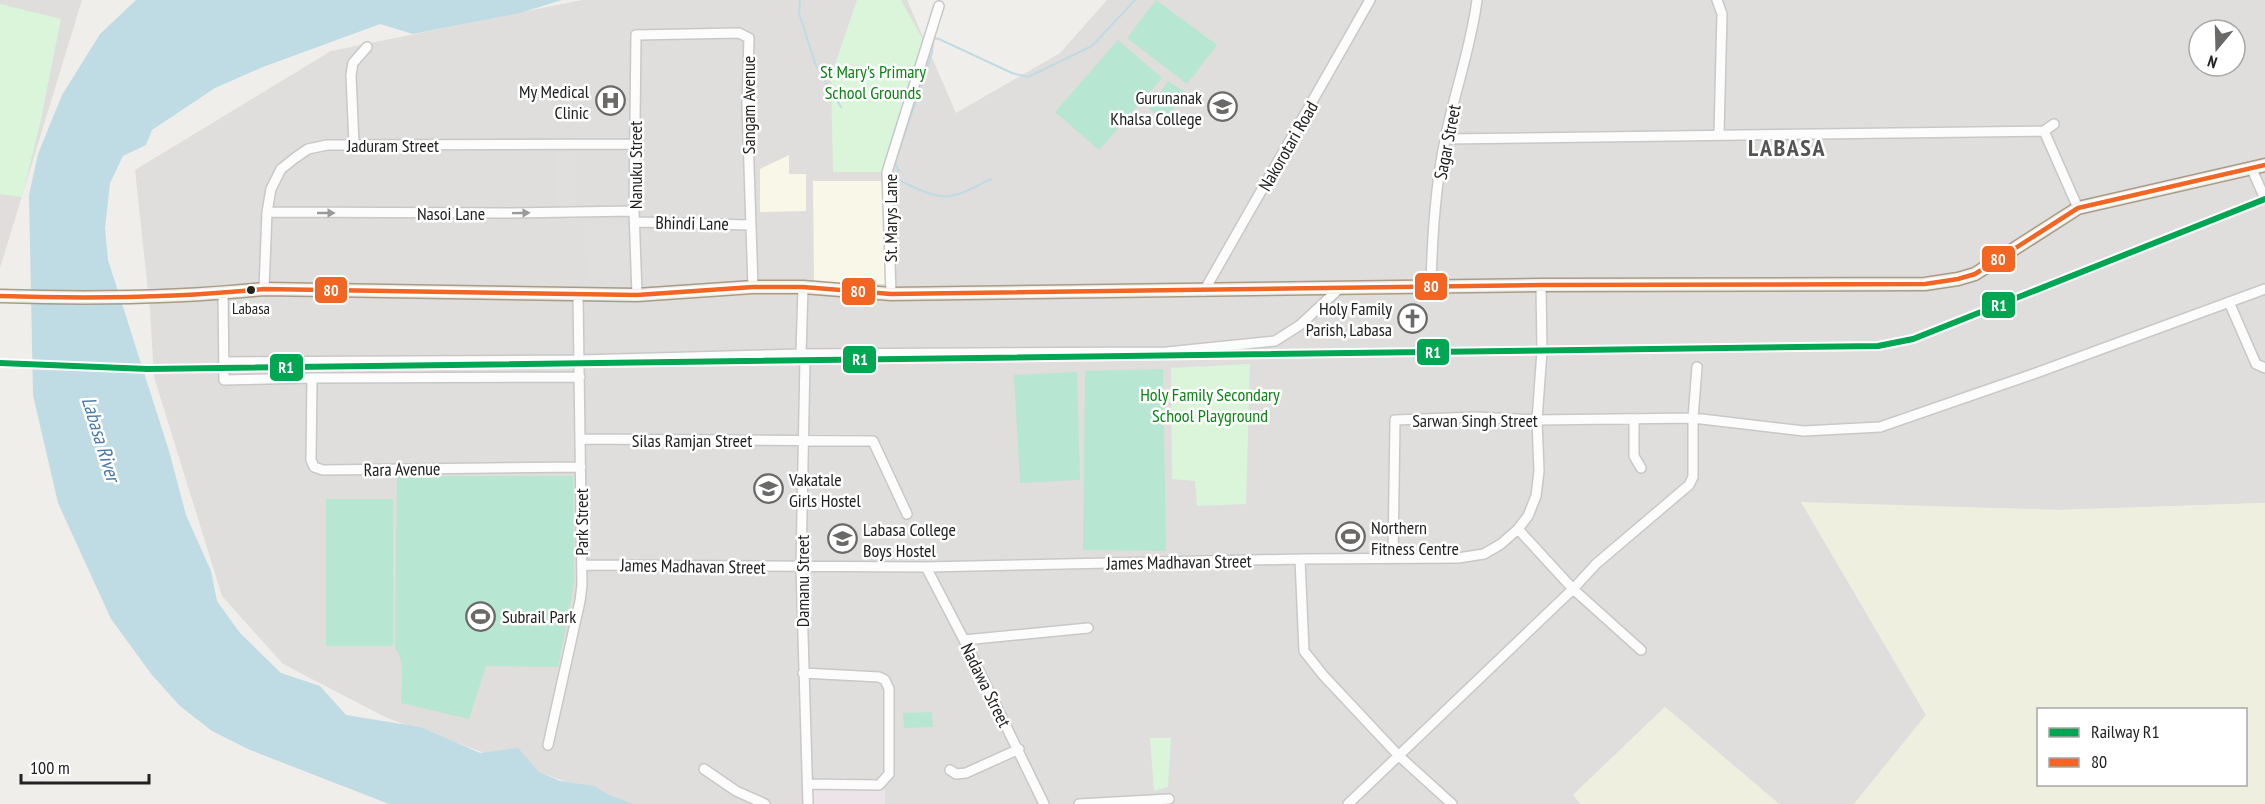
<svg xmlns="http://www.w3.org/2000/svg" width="2265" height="804" font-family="'PT Sans Narrow',sans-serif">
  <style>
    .residential { fill: #dfdedc; fill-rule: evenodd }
    .industrial { fill: #ede4e9 }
    .education { fill: #f8f7e8 }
    .farmland { fill: #efefdf; fill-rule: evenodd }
    .park { fill: #daf5da }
    .pitch { fill: #b7e6d2 }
    .parking { fill: #e0dfde }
    .water { fill: #bfdbe3 }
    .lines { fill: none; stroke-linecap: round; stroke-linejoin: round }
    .stream { stroke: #bfdbe3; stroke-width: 2 }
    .minor-casing { stroke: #c9c8c7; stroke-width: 12 }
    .major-casing { stroke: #a79c86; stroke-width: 15 }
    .minor { stroke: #fdfcfc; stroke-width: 9 }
    .major { stroke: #f3ede7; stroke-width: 12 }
    .bus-1-casing { stroke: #fff; stroke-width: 9 }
    .bus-1 { stroke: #f26522; stroke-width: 4.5 }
    .rail-1-casing { stroke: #fff; stroke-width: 10 }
    .rail-1 { stroke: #00a651; stroke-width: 6 }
    .oneway { fill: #9a9a9a }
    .bus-dot { fill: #222; stroke: #fff; stroke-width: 2 }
    .labels { text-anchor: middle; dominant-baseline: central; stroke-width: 5; stroke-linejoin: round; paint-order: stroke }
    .bus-label { font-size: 16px; fill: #222; stroke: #fff }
    .park-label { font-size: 18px; fill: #0c8416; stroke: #fff }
    .poi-label { font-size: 18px; fill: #222; stroke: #fff; text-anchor: start }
    .street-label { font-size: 18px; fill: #222; stroke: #fff }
    .water-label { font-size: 20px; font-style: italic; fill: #4a7aab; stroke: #fff }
    .district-label { font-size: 24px; font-weight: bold; letter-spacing: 1.5px; fill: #555; stroke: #fff }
    .line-badge { stroke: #fff; stroke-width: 2 }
    .badge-label { font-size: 16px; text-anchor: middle; font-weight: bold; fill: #fff }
  </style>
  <rect width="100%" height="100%" fill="#f0eeeb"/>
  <path class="residential" d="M 0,0 L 82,0 L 0,268 Z
    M 582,0 L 907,0 L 956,113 L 1060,53 L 1107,0 L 2265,0 L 2265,503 L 2058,510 L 1802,503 L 1926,715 L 1854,804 L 1779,804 L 1665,707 L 1573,795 L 1581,804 L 628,804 L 387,718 L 283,664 L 222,596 L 154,377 L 150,310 L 135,170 L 331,51 ZM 2199,30 L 2235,30 L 2235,66 L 2199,66 Z"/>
  <path class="industrial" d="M 844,777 L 885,790 L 885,804 L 807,804 L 802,782 Z"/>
  <path class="education" d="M 789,155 L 789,174 L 806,174 L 806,211 L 760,212 L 760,169 Z
    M 813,181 L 887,181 L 887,284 L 814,284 Z"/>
  <path class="farmland" d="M 1801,502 L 2058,510 L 2265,503 L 2265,804 L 1854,804 L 1926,715 ZM 2038,710 L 2246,710 L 2246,784 L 2038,784 Z
    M 1665,707 L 1779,804 L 1581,804 L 1573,795 Z"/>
  <path class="park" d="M 857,0 L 901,0 L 928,49 L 887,172 L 833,172 L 831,76 Z
    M 0,4 L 61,19 L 40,124 L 22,197 L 0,194 Z
    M 1250,364 L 1246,504 L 1197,506 L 1195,481 L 1172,479 L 1171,368 Z
    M 1150,738 L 1171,738 L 1168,787 L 1154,791 Z"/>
  <path class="pitch" d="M 1156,0 L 1217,45 L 1187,84 L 1127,38 Z
    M 1118,40 L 1162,78 L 1099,150 L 1055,112 Z
    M 1168,81 L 1185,92 L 1166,120 L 1149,109 Z
    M 1163,369 L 1166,551 L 1083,550 L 1085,371 Z
    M 1077,372 L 1080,480 L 1020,483 L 1014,375 Z
    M 397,476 L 573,476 L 574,583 L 558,667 L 486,666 L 469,719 L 401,703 C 401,688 406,659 395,649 Z
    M 326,499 L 393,499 L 393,646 L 326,646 Z
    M 932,712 L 933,727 L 904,728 L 903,713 Z"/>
  <path class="parking" d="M 556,152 L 576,153 L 575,207 L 554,207 Z
    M 629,224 L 630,250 L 585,251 L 584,225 Z
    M 630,252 L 629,273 L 622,281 L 586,280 L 586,253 Z"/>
  <path class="water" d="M 136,0 L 562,0 L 520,13 L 413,34 L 380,24 L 263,67 L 215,88 L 152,130 L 146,145 L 123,156 L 110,183 L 105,228 L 108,260 L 169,451 L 186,515 L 211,571 L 217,601 L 240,633 L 281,673 L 320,686 L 346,715 L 420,727 L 480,753 L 518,748 L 539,772 L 560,781 L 594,786 L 609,795 L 633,804 L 389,804 L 250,750 L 212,731 L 180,706 L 152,675 L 111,619 L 58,503 L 33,395 L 29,195 L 38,154 L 62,95 L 100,34 Z"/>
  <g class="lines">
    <path class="stream" d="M 800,0 L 799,13 L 816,66 L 841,107
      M 991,179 C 953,198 947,204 907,184 C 901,181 896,180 891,176 L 899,171 L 895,163 L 932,53 L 933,38 L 939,39 L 1012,73 L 1028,77 L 1092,46 L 1135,0"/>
    <defs>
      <path id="minor" d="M 1717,0 L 1722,14 L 1719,134
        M 2044,131 L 2078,208
        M 1445,139 L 2044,131 L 2054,124
        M 354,145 L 351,75 L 353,63 L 367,47
        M 2251,167 L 2265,199
        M 267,212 L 511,213 L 634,211
        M 635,222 L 750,225
        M 803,287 L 801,354 L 805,359 L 801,567 L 808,804
        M 1431,287 C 1432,238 1435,188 1445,140 C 1454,93 1471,48 1477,0
        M 264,289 L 267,212 L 271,189 L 281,169 L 295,158 L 308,149 L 327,145 L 634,144
        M 1204,291 L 1370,0
        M 223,293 L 224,380 L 312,378 L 580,377
        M 891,294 L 887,172 L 939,6
        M 637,295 L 634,211 L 636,35 L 739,33 L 749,38 L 747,105 L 753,287
        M 2229,302 L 2256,364 L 2265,368
        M 224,362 L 580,360 L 801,354 L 1167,352 L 1275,341 L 1300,325 L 1341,287
        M 312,378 L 311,460 L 314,467 L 323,470 L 581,467
        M 1634,419 L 1634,456 L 1641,468
        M 581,439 L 873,441 L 907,514
        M 1518,529 L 1573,589 L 1641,650
        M 1393,558 L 1395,420 L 1476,417 L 1537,420 L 1693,418 L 1804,431 L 1880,427 L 2036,373 L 2265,289
        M 1300,559 L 1304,651 L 1323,675 L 1398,755 L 1452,804
        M 582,565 L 926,567 L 1300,559 L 1458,558 L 1484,554 L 1501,544 L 1518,529 L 1528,516 L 1536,496 L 1539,471 L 1537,420 L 1542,351 L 1541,285
        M 926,567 L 964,640 L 1044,804
        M 964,640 L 1088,628
        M 803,673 L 879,677 L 885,680 L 889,689 L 889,774 L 879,785 L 808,784
        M 548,745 L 580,601 L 582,585 L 578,295
        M 704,769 L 736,791 L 765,804
        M 950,770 L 956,774 L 966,773 L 1019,749
        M 1079,804 L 1169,799
        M 1348,804 L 1573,589 L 1596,564 L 1689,485 L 1693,477 L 1693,418 L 1697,367"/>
      <path id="major" d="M 0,296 C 88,299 177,298 264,289 L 637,295 L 753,287 L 803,287 L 891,294 L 1541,285 L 1925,284 L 1958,279 L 1975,274 L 2078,208 L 2265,165"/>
    </defs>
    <use href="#minor" class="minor-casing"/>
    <use href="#major" class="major-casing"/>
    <use href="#minor" class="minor"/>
    <use href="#major" class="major"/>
    <defs>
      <path id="bus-1" d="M 0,296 C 88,299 177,298 264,289 L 637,295 L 753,287 L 803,287 L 891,294 L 1541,285 L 1925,284 L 1958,279 L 1975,274 L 2078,208 L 2265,165"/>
    </defs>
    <use href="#bus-1" class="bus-1-casing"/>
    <use href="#bus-1" class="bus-1"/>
    <defs>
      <path id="rail-1" d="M 0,363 L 148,369 L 1878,346 L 1913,339 L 2265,199"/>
    </defs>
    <use href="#rail-1" class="rail-1-casing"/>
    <use href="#rail-1" class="rail-1"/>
  </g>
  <defs><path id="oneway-solid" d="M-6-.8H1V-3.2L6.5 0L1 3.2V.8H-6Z" transform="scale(1.5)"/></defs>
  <g class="oneway">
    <use href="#oneway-solid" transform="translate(326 213)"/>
    <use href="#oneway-solid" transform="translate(521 213) rotate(-1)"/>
  </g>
  <defs>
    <symbol id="hospital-ring" viewBox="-11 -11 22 22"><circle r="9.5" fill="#fff" stroke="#6a6968" stroke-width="1.5"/><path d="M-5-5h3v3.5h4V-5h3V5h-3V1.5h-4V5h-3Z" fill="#6a6968"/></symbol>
    <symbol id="university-ring" viewBox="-11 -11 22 22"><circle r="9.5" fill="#fff" stroke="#6a6968" stroke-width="1.5"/><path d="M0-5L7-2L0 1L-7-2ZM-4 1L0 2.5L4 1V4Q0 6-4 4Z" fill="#6a6968"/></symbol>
    <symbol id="church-ring" viewBox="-11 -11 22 22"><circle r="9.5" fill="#fff" stroke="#6a6968" stroke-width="1.5"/><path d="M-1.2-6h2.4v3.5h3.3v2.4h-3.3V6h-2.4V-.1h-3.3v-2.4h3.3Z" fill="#6a6968"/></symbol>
    <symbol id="stadium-ring" viewBox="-11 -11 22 22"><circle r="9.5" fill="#fff" stroke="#6a6968" stroke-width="1.5"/><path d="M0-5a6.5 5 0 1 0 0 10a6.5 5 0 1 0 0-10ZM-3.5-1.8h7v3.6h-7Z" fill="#6a6968"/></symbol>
  </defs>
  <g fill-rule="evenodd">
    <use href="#hospital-ring" x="594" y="84" width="33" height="33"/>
    <use href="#university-ring" x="1206" y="90" width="33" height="33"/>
    <use href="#church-ring" x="1396" y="302" width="33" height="33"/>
    <use href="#university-ring" x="752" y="472" width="33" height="33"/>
    <use href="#stadium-ring" x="1334" y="520" width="33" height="33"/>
    <use href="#university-ring" x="826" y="522" width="33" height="33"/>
    <use href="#stadium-ring" x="464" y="600" width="33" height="33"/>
  </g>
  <circle class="bus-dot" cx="251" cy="290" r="5"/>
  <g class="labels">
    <g class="bus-label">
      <text x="251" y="308">Labasa</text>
    </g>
    <g class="park-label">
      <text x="873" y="71">St Mary's Primary<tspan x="873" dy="21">School Grounds</tspan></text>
      <text x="1210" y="394">Holy Family Secondary<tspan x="1210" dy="21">School Playground</tspan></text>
    </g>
    <g class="poi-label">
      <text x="589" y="91" text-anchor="end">My Medical<tspan x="589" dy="21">Clinic</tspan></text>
      <text x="1202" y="97" text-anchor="end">Gurunanak<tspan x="1202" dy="21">Khalsa College</tspan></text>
      <text x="1392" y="308" text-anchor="end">Holy Family<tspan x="1392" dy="21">Parish, Labasa</tspan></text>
      <text x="789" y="479">Vakatale<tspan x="789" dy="21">Girls Hostel</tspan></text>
      <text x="1371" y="527">Northern<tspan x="1371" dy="21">Fitness Centre</tspan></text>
      <text x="863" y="529">Labasa College<tspan x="863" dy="21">Boys Hostel</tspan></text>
      <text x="502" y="616">Subrail Park</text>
    </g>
    <g class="street-label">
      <text transform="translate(748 105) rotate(-90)">Sangam Avenue</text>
      <text transform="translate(1447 142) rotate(-79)">Sagar Street</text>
      <text x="393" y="145">Jaduram Street</text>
      <text transform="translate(1288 146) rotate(-60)">Nakorotari Road</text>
      <text transform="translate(635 165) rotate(-90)">Nanuku Street</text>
      <text x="451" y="213">Nasoi Lane</text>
      <text transform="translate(890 218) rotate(-90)">St. Marys Lane</text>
      <text transform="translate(692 223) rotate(1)">Bhindi Lane</text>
      <text x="1475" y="420">Sarwan Singh Street</text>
      <text x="692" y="440">Silas Ramjan Street</text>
      <text transform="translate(402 469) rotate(-1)">Rara Avenue</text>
      <text transform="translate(581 522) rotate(-90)">Park Street</text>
      <text transform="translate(1179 562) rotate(-1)">James Madhavan Street</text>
      <text transform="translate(693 566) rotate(1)">James Madhavan Street</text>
      <text transform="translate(802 581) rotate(-90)">Damanu Street</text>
      <text transform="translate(986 685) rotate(64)">Nadawa Street</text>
    </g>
    <g class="water-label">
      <text transform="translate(101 439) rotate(73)">Labasa River</text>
    </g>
    <g class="district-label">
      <text x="1787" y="147">LABASA</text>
    </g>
  </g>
  <g class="line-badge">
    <rect x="1981" y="245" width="35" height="28" rx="6" fill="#f26522"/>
    <rect x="1414" y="272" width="34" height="29" rx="6" fill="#f26522"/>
    <rect x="314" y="276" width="34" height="28" rx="6" fill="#f26522"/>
    <rect x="841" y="277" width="35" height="29" rx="6" fill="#f26522"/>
    <rect x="1981" y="291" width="35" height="28" rx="6" fill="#00a651"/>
    <rect x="1416" y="338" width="34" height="28" rx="6" fill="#00a651"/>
    <rect x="842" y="345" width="35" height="29" rx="6" fill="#00a651"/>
    <rect x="269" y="353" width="35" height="29" rx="6" fill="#00a651"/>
  </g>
  <g class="badge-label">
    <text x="1998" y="265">80</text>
    <text x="1431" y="292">80</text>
    <text x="331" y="296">80</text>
    <text x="858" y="297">80</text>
    <text x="1999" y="311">R1</text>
    <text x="1433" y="358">R1</text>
    <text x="860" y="365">R1</text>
    <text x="286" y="373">R1</text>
  </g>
  <rect x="2037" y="708" width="210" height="78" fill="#ffffff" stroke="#a7a7a7" stroke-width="1.5"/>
  <rect x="2049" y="728" width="30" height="9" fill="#00a651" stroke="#a7a7a7" stroke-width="1.5"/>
  <text x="2091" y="738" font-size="18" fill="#222222">Railway R1</text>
  <rect x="2049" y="758" width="30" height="9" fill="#f26522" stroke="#a7a7a7" stroke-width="1.5"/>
  <text x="2091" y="768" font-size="18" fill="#222222">80</text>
  <g transform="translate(2217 48) rotate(199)"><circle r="28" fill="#ffffff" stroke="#a7a7a7" stroke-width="1.5"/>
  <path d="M0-4.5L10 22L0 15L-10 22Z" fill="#6a6968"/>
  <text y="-9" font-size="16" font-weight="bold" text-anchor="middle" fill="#222222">N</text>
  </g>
  <path d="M21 774v9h128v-9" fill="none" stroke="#222222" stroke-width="3"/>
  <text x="30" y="774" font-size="18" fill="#222222" stroke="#ffffff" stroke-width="4.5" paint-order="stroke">100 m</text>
</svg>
